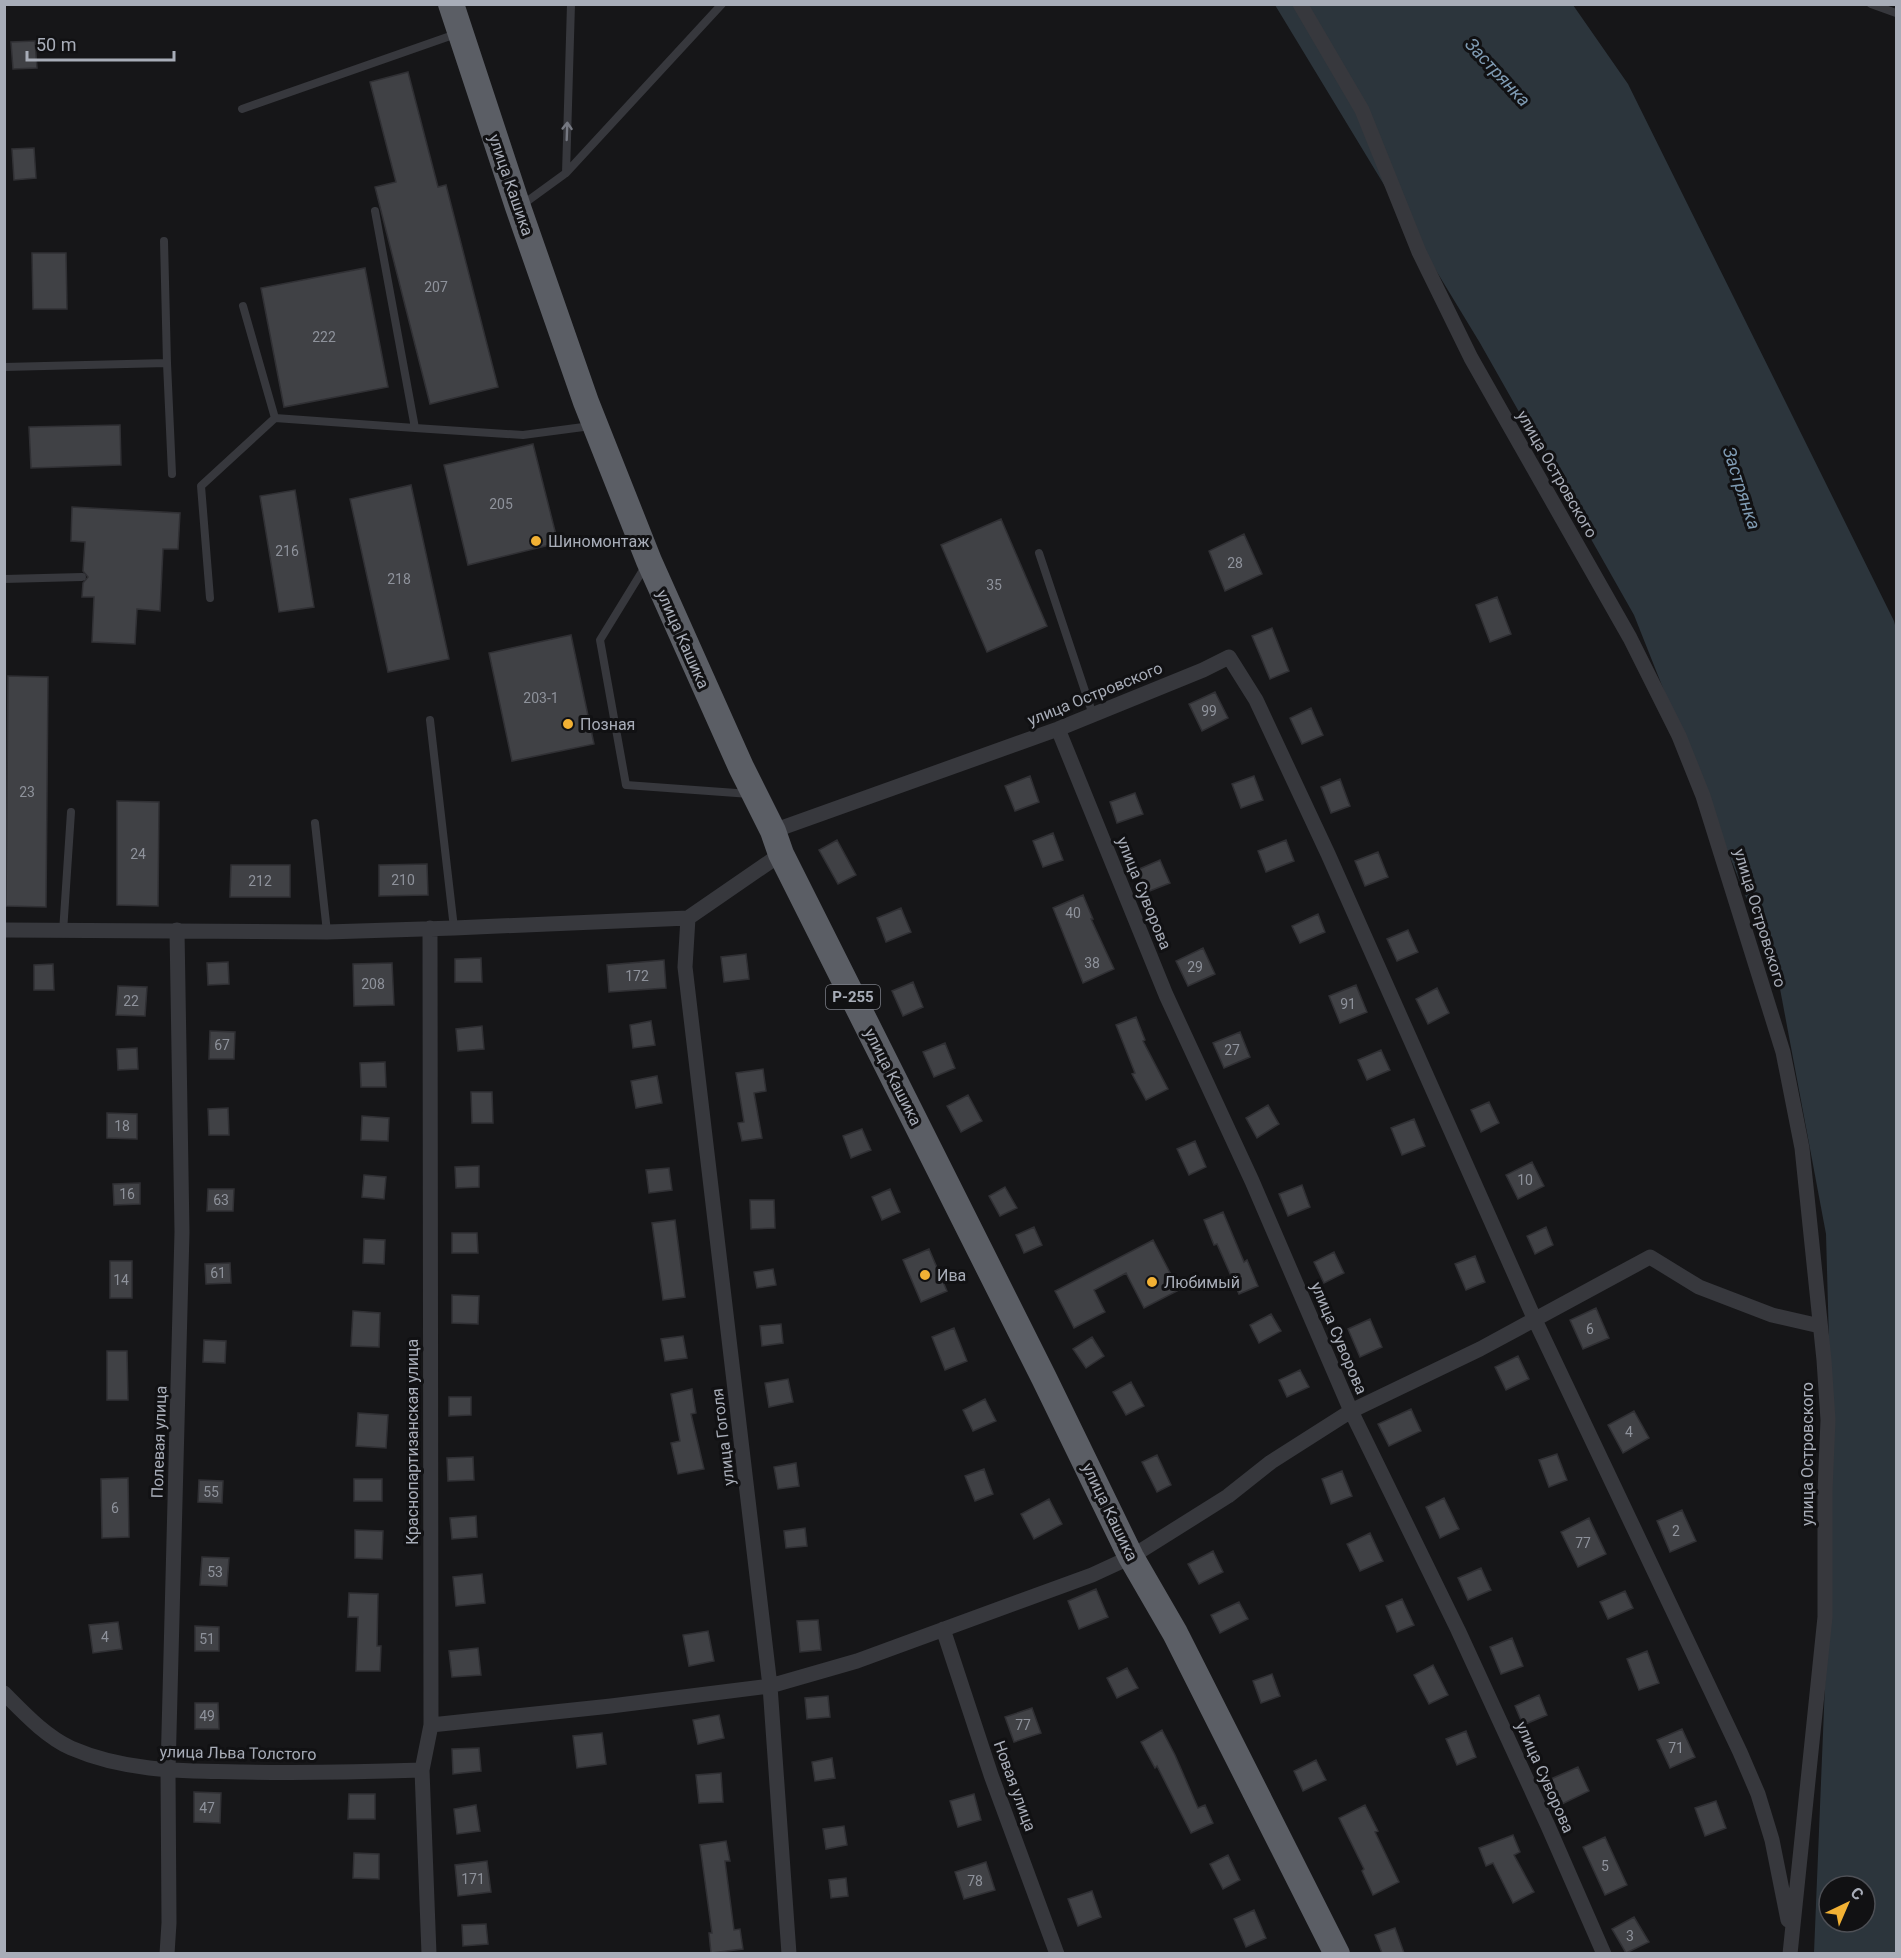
<svg xmlns="http://www.w3.org/2000/svg" width="1901" height="1958" font-family="Roboto,sans-serif">
  <style>
    .water { fill: #2c353c; fill-rule: evenodd }
    .building { fill: #404145; stroke: #303034; stroke-width: 1.5 }
    .lines { fill: none; stroke-linecap: round; stroke-linejoin: round }
    .service { stroke: #37383d; stroke-width: 8 }
    .minor { stroke: #37383d; stroke-width: 15 }
    .trunk { stroke: #5b5e65; stroke-width: 26 }
    .oneway { stroke: #757881 }
    .poi-dot { fill: #f2b134; stroke: #111113; stroke-width: 2 }
    .labels { text-anchor: middle; dominant-baseline: central; stroke-width: 6; stroke-linejoin: round; paint-order: stroke }
    .number-label { font-size: 14px; fill: #8e929b }
    .shield { fill: #111113; stroke: #7b7e86; stroke-width: 1.5 }
    .shield-label { font-size: 15px; font-weight: bold; fill: #a8adb8 }
    .street-label { font-size: 16px; fill: #a8adb8; stroke: #111113 }
    .poi-label { font-size: 16px; fill: #a8adb8; stroke: #111113; text-anchor: start }
    .water-label { font-size: 18px; font-style: italic; fill: #7f9bb3; stroke: #111113 }
  </style>
  <rect width="100%" height="100%" fill="#161618"/>
  <path class="water" d="M 1275,5 L 1573,5 L 1628,84 L 1894,621 L 1896,629 L 1896,1953 L 1814,1953 L 1828,1611 L 1830,1378 L 1826,1234 L 1778,978 L 1634,615 L 1480,343 ZM 1829,1886 L 1865,1886 L 1865,1922 L 1829,1922 Z"/>
  <path class="building" d="M 35,41 L 37,68 L 13,69 L 11,42 Z
    M 408,72 L 438,187 L 446,185 L 498,387 L 430,404 L 375,187 L 396,182 L 370,82 Z
    M 34,148 L 36,178 L 14,180 L 12,149 Z
    M 32,253 L 66,253 L 67,309 L 33,309 Z
    M 365,268 L 388,387 L 284,407 L 261,288 Z
    M 120,425 L 121,465 L 31,468 L 29,427 Z
    M 533,444 L 558,543 L 468,565 L 444,465 Z
    M 411,485 L 449,659 L 388,672 L 350,499 Z
    M 295,490 L 314,607 L 279,612 L 260,496 Z
    M 72,507 L 180,513 L 178,549 L 163,549 L 160,611 L 137,609 L 135,644 L 92,642 L 94,597 L 82,597 L 83,583 L 88,577 L 83,571 L 85,542 L 71,541 Z
    M 1001,519 L 1047,626 L 987,652 L 941,545 Z
    M 1244,534 L 1262,574 L 1225,591 L 1209,551 Z
    M 1497,597 L 1511,634 L 1490,642 L 1476,605 Z
    M 1272,628 L 1289,671 L 1270,679 L 1252,636 Z
    M 571,635 L 594,744 L 512,761 L 489,653 Z
    M 8,676 L 48,677 L 46,907 L 6,906 Z
    M 1215,692 L 1228,718 L 1202,731 L 1189,704 Z
    M 1311,708 L 1323,735 L 1302,744 L 1290,718 Z
    M 1030,776 L 1039,802 L 1015,811 L 1005,786 Z
    M 1254,776 L 1263,800 L 1241,808 L 1232,784 Z
    M 1340,779 L 1350,806 L 1331,813 L 1321,787 Z
    M 1135,793 L 1143,814 L 1117,823 L 1110,802 Z
    M 117,801 L 159,802 L 158,906 L 117,905 Z
    M 1053,833 L 1063,860 L 1043,867 L 1033,841 Z
    M 837,840 L 856,875 L 838,884 L 819,850 Z
    M 1286,840 L 1294,861 L 1266,872 L 1258,851 Z
    M 1378,852 L 1388,877 L 1365,886 L 1355,861 Z
    M 1160,860 L 1170,883 L 1147,892 L 1137,870 Z
    M 427,864 L 428,895 L 379,896 L 379,865 Z
    M 231,865 L 290,865 L 290,897 L 230,897 Z
    M 1083,895 L 1093,919 L 1091,919 L 1114,969 L 1083,983 L 1053,908 Z
    M 901,908 L 911,932 L 886,942 L 877,918 Z
    M 1318,914 L 1325,932 L 1300,943 L 1292,926 Z
    M 1408,930 L 1418,952 L 1397,961 L 1387,939 Z
    M 1203,948 L 1215,974 L 1188,986 L 1176,961 Z
    M 746,954 L 749,979 L 724,982 L 721,957 Z
    M 481,958 L 482,982 L 455,982 L 455,959 Z
    M 664,960 L 666,988 L 609,992 L 607,965 Z
    M 228,962 L 229,984 L 208,985 L 207,963 Z
    M 392,963 L 394,1005 L 354,1006 L 353,964 Z
    M 53,964 L 54,990 L 34,990 L 34,965 Z
    M 913,982 L 923,1007 L 903,1016 L 892,991 Z
    M 1356,985 L 1367,1012 L 1340,1023 L 1329,996 Z
    M 118,986 L 147,987 L 145,1016 L 116,1015 Z
    M 1437,988 L 1449,1013 L 1428,1024 L 1416,999 Z
    M 1136,1017 L 1145,1040 L 1143,1041 L 1168,1089 L 1146,1100 L 1132,1074 L 1135,1073 L 1116,1025 Z
    M 651,1021 L 655,1045 L 633,1048 L 630,1025 Z
    M 482,1026 L 484,1049 L 458,1051 L 456,1029 Z
    M 210,1031 L 235,1032 L 234,1059 L 209,1059 Z
    M 1240,1032 L 1250,1057 L 1224,1068 L 1213,1043 Z
    M 945,1043 L 955,1068 L 934,1077 L 923,1052 Z
    M 137,1048 L 138,1069 L 118,1070 L 117,1049 Z
    M 1381,1050 L 1390,1070 L 1367,1080 L 1358,1060 Z
    M 385,1062 L 386,1087 L 361,1087 L 360,1063 Z
    M 763,1069 L 766,1091 L 754,1093 L 762,1138 L 742,1141 L 738,1123 L 744,1122 L 736,1073 Z
    M 657,1076 L 662,1103 L 636,1108 L 631,1081 Z
    M 471,1092 L 492,1092 L 493,1123 L 472,1123 Z
    M 968,1095 L 982,1121 L 961,1132 L 947,1106 Z
    M 1489,1102 L 1499,1123 L 1481,1132 L 1471,1110 Z
    M 1268,1105 L 1279,1124 L 1257,1138 L 1246,1118 Z
    M 228,1108 L 229,1135 L 209,1135 L 208,1109 Z
    M 107,1113 L 137,1114 L 137,1139 L 107,1138 Z
    M 362,1116 L 389,1118 L 388,1141 L 361,1140 Z
    M 1414,1119 L 1425,1146 L 1402,1155 L 1391,1128 Z
    M 862,1129 L 871,1150 L 851,1158 L 843,1136 Z
    M 1195,1141 L 1206,1167 L 1189,1175 L 1177,1149 Z
    M 1532,1162 L 1544,1186 L 1518,1199 L 1506,1175 Z
    M 479,1166 L 479,1187 L 456,1188 L 455,1167 Z
    M 669,1168 L 672,1190 L 649,1193 L 646,1170 Z
    M 364,1175 L 386,1177 L 384,1199 L 362,1197 Z
    M 140,1183 L 140,1204 L 114,1205 L 113,1184 Z
    M 1302,1185 L 1310,1207 L 1288,1216 L 1279,1194 Z
    M 1005,1187 L 1017,1208 L 1000,1216 L 989,1196 Z
    M 208,1189 L 234,1189 L 233,1211 L 207,1211 Z
    M 890,1189 L 900,1212 L 882,1220 L 872,1197 Z
    M 750,1200 L 774,1200 L 775,1228 L 751,1229 Z
    M 1223,1212 L 1244,1262 L 1247,1260 L 1258,1286 L 1239,1294 L 1217,1244 L 1214,1245 L 1204,1220 Z
    M 675,1220 L 685,1297 L 663,1300 L 652,1223 Z
    M 1034,1227 L 1042,1245 L 1024,1253 L 1016,1235 Z
    M 1546,1227 L 1553,1245 L 1535,1254 L 1527,1236 Z
    M 452,1233 L 477,1233 L 478,1253 L 452,1253 Z
    M 364,1239 L 385,1240 L 384,1264 L 363,1263 Z
    M 1153,1240 L 1179,1290 L 1144,1308 L 1126,1273 L 1094,1290 L 1105,1312 L 1074,1328 L 1055,1291 Z
    M 929,1249 L 947,1291 L 921,1302 L 903,1260 Z
    M 1334,1252 L 1344,1273 L 1324,1283 L 1314,1262 Z
    M 1475,1256 L 1485,1282 L 1466,1290 L 1455,1264 Z
    M 110,1261 L 132,1261 L 132,1298 L 110,1298 Z
    M 230,1263 L 231,1283 L 206,1284 L 205,1264 Z
    M 773,1269 L 776,1285 L 757,1288 L 754,1272 Z
    M 452,1295 L 479,1296 L 478,1324 L 452,1323 Z
    M 1596,1308 L 1609,1338 L 1583,1349 L 1570,1320 Z
    M 353,1311 L 380,1313 L 379,1347 L 351,1346 Z
    M 1271,1314 L 1281,1331 L 1259,1343 L 1250,1325 Z
    M 1370,1319 L 1382,1347 L 1360,1357 L 1348,1329 Z
    M 781,1324 L 783,1343 L 762,1346 L 760,1326 Z
    M 954,1328 L 967,1361 L 945,1370 L 932,1337 Z
    M 683,1336 L 687,1358 L 665,1361 L 661,1339 Z
    M 1092,1337 L 1104,1356 L 1086,1368 L 1073,1349 Z
    M 204,1340 L 226,1341 L 225,1363 L 203,1362 Z
    M 107,1351 L 127,1351 L 128,1400 L 107,1400 Z
    M 1518,1356 L 1529,1379 L 1506,1390 L 1495,1367 Z
    M 1300,1370 L 1309,1387 L 1287,1397 L 1279,1380 Z
    M 788,1379 L 793,1402 L 769,1407 L 765,1383 Z
    M 1131,1382 L 1144,1406 L 1126,1415 L 1113,1392 Z
    M 692,1389 L 696,1413 L 691,1414 L 704,1469 L 678,1474 L 671,1443 L 680,1441 L 671,1394 Z
    M 449,1397 L 471,1397 L 471,1415 L 449,1416 Z
    M 985,1399 L 996,1421 L 973,1431 L 963,1410 Z
    M 1411,1409 L 1421,1431 L 1389,1446 L 1378,1424 Z
    M 1634,1411 L 1649,1438 L 1623,1453 L 1608,1425 Z
    M 358,1413 L 388,1415 L 386,1448 L 356,1446 Z
    M 1557,1454 L 1567,1480 L 1549,1487 L 1539,1460 Z
    M 1157,1455 L 1171,1485 L 1157,1492 L 1142,1462 Z
    M 473,1457 L 474,1480 L 448,1481 L 447,1458 Z
    M 796,1463 L 799,1486 L 778,1489 L 774,1467 Z
    M 984,1469 L 993,1494 L 975,1501 L 965,1476 Z
    M 1342,1471 L 1352,1496 L 1331,1504 L 1322,1479 Z
    M 128,1478 L 129,1537 L 102,1538 L 101,1479 Z
    M 354,1479 L 382,1479 L 382,1501 L 354,1501 Z
    M 199,1480 L 223,1481 L 222,1503 L 198,1502 Z
    M 1444,1498 L 1459,1529 L 1440,1538 L 1426,1507 Z
    M 1049,1499 L 1062,1524 L 1034,1539 L 1021,1514 Z
    M 1682,1510 L 1696,1541 L 1670,1552 L 1657,1521 Z
    M 476,1516 L 477,1537 L 452,1539 L 450,1518 Z
    M 1589,1518 L 1606,1554 L 1578,1567 L 1561,1532 Z
    M 805,1528 L 807,1546 L 786,1548 L 784,1531 Z
    M 355,1530 L 383,1531 L 382,1559 L 355,1558 Z
    M 1370,1533 L 1383,1561 L 1360,1571 L 1347,1544 Z
    M 1213,1551 L 1223,1572 L 1199,1584 L 1188,1564 Z
    M 202,1557 L 229,1558 L 227,1586 L 200,1585 Z
    M 1481,1568 L 1491,1590 L 1468,1600 L 1458,1578 Z
    M 482,1574 L 485,1603 L 456,1606 L 453,1577 Z
    M 1096,1589 L 1108,1617 L 1079,1629 L 1068,1601 Z
    M 1625,1591 L 1633,1608 L 1608,1619 L 1600,1602 Z
    M 349,1593 L 378,1594 L 377,1646 L 381,1646 L 380,1671 L 356,1671 L 358,1617 L 348,1617 Z
    M 1402,1599 L 1414,1625 L 1397,1632 L 1386,1606 Z
    M 1239,1602 L 1248,1619 L 1220,1633 L 1211,1615 Z
    M 818,1620 L 821,1650 L 800,1652 L 797,1621 Z
    M 118,1622 L 122,1649 L 93,1653 L 89,1625 Z
    M 195,1626 L 219,1627 L 219,1651 L 195,1651 Z
    M 708,1631 L 714,1661 L 689,1666 L 683,1635 Z
    M 1512,1638 L 1523,1666 L 1501,1674 L 1490,1647 Z
    M 478,1648 L 481,1675 L 452,1677 L 449,1651 Z
    M 1647,1651 L 1659,1683 L 1639,1690 L 1627,1659 Z
    M 1433,1665 L 1448,1695 L 1429,1704 L 1414,1675 Z
    M 1127,1668 L 1138,1688 L 1117,1698 L 1107,1678 Z
    M 1272,1674 L 1280,1696 L 1261,1703 L 1253,1681 Z
    M 1539,1695 L 1547,1715 L 1523,1725 L 1515,1706 Z
    M 828,1696 L 830,1717 L 807,1719 L 805,1698 Z
    M 195,1703 L 218,1703 L 219,1729 L 195,1729 Z
    M 1032,1708 L 1041,1733 L 1014,1742 L 1005,1717 Z
    M 719,1715 L 724,1738 L 698,1744 L 693,1720 Z
    M 1682,1729 L 1695,1757 L 1670,1768 L 1657,1740 Z
    M 1162,1730 L 1175,1755 L 1198,1808 L 1205,1805 L 1213,1823 L 1191,1833 L 1157,1766 L 1155,1768 L 1141,1742 Z
    M 1466,1731 L 1476,1757 L 1457,1765 L 1446,1739 Z
    M 602,1733 L 606,1764 L 577,1768 L 573,1736 Z
    M 479,1748 L 481,1771 L 453,1774 L 452,1749 Z
    M 832,1758 L 835,1778 L 815,1781 L 812,1762 Z
    M 1316,1760 L 1326,1780 L 1303,1791 L 1294,1771 Z
    M 1578,1767 L 1589,1791 L 1562,1804 L 1551,1779 Z
    M 721,1773 L 723,1802 L 699,1803 L 696,1775 Z
    M 194,1792 L 221,1793 L 220,1823 L 194,1822 Z
    M 349,1794 L 375,1794 L 375,1819 L 348,1819 Z
    M 974,1794 L 981,1820 L 958,1827 L 950,1801 Z
    M 1716,1801 L 1726,1828 L 1705,1836 L 1695,1808 Z
    M 476,1805 L 480,1831 L 457,1834 L 454,1809 Z
    M 1365,1805 L 1378,1831 L 1375,1832 L 1399,1882 L 1373,1895 L 1362,1871 L 1364,1869 L 1339,1818 Z
    M 844,1826 L 847,1845 L 826,1849 L 823,1829 Z
    M 1513,1835 L 1520,1852 L 1514,1855 L 1534,1892 L 1513,1903 L 1493,1863 L 1486,1866 L 1479,1848 Z
    M 1605,1837 L 1627,1885 L 1605,1895 L 1583,1847 Z
    M 726,1841 L 730,1861 L 725,1861 L 734,1930 L 740,1929 L 743,1949 L 711,1953 L 709,1933 L 712,1933 L 700,1845 Z
    M 354,1853 L 379,1854 L 379,1879 L 353,1878 Z
    M 1228,1855 L 1240,1880 L 1223,1889 L 1210,1864 Z
    M 487,1861 L 491,1892 L 458,1896 L 455,1865 Z
    M 986,1862 L 995,1890 L 964,1899 L 955,1872 Z
    M 846,1878 L 848,1896 L 831,1898 L 829,1880 Z
    M 1092,1891 L 1101,1917 L 1078,1926 L 1068,1899 Z
    M 1254,1910 L 1266,1938 L 1246,1947 L 1234,1919 Z
    M 1634,1917 L 1649,1942 L 1626,1953 L 1612,1929 Z
    M 486,1924 L 488,1944 L 463,1946 L 462,1925 Z
    M 1395,1928 L 1404,1953 L 1382,1953 L 1375,1935 Z"/>
  <g class="lines">
    <path class="service" d="M 1871,4 L 1896,13
      M 242,109 L 456,34
      M 566,173 L 722,4
      M 522,205 L 566,173 L 571,4
      M 375,211 L 415,428 L 523,435 L 591,426
      M 243,306 L 275,418 L 415,428
      M 167,363 L 172,474
      M 4,367 L 167,363 L 164,241
      M 1039,553 L 1093,715
      M 646,565 L 600,640 L 626,785 L 750,794
      M 4,579 L 82,577
      M 210,598 L 201,486 L 275,418
      M 430,720 L 454,928
      M 315,823 L 327,932
      M 63,932 L 71,812"/>
    <path class="minor" d="M 1300,4 L 1362,110 L 1419,252 L 1471,358 L 1630,638 L 1679,736 L 1703,796 L 1783,1052 L 1802,1148 L 1824,1360 L 1828,1420 L 1825,1491 L 1825,1617 L 1790,1954
      M 1058,729 L 1166,995 L 1252,1181 L 1351,1411 L 1458,1630 L 1548,1826 L 1604,1954
      M 773,831 L 1058,729 L 1203,670 L 1229,657 L 1256,700 L 1328,854 L 1535,1320 L 1740,1752 L 1758,1794 L 1772,1840 L 1788,1920
      M 688,918 L 685,967 L 770,1686 L 789,1954
      M 4,930 L 327,932 L 454,928 L 688,918 L 781,854
      M 943,1629 L 991,1775 L 1057,1954
      M 4,1693 C 24,1713 45,1736 71,1748 C 126,1772 185,1771 243,1772 C 303,1773 362,1772 422,1770
      M 431,1725 L 611,1706 L 770,1686 L 857,1661 L 1092,1575 L 1131,1557 L 1228,1496 L 1271,1462 L 1351,1411 L 1480,1349 L 1650,1257 L 1699,1287 L 1772,1315 L 1820,1326
      M 167,1954 L 169,1923 L 168,1771 L 182,1232 L 177,930
      M 429,1954 L 422,1770 L 431,1725 L 430,928"/>
    <path class="trunk" d="M 451,4 L 518,207 L 586,402 L 649,561 L 741,767 L 773,831 L 781,854 L 1044,1378 L 1131,1557 L 1175,1633 L 1337,1954"/>
  </g>
  <defs><path id="oneway-shaft" d="M-6 0H5M1.5-3L5.5 0L1.5 3" fill="none" stroke-width="1.6" stroke-linecap="round" stroke-linejoin="round" transform="scale(1.5)"/></defs>
  <use class="oneway" href="#oneway-shaft" transform="translate(567 131) rotate(-88)"/>
  <g class="poi-dot">
    <circle cx="536" cy="541" r="6"/>
    <circle cx="568" cy="724" r="6"/>
    <circle cx="925" cy="1275" r="6"/>
    <circle cx="1152" cy="1282" r="6"/>
  </g>
  <g class="labels">
    <g class="number-label">
      <text x="436" y="287">207</text>
      <text x="324" y="337">222</text>
      <text x="501" y="504">205</text>
      <text x="287" y="551">216</text>
      <text x="1235" y="563">28</text>
      <text x="399" y="579">218</text>
      <text x="994" y="585">35</text>
      <text x="541" y="698">203-1</text>
      <text x="1209" y="711">99</text>
      <text x="27" y="792">23</text>
      <text x="138" y="854">24</text>
      <text x="403" y="880">210</text>
      <text x="260" y="881">212</text>
      <text x="1073" y="913">40</text>
      <text x="1092" y="963">38</text>
      <text x="1195" y="967">29</text>
      <text x="637" y="976">172</text>
      <text x="373" y="984">208</text>
      <text x="131" y="1001">22</text>
      <text x="1348" y="1004">91</text>
      <text x="222" y="1045">67</text>
      <text x="1232" y="1050">27</text>
      <text x="122" y="1126">18</text>
      <text x="1525" y="1180">10</text>
      <text x="127" y="1194">16</text>
      <text x="221" y="1200">63</text>
      <text x="218" y="1273">61</text>
      <text x="121" y="1280">14</text>
      <text x="1590" y="1329">6</text>
      <text x="1629" y="1432">4</text>
      <text x="211" y="1492">55</text>
      <text x="115" y="1508">6</text>
      <text x="1676" y="1531">2</text>
      <text x="1583" y="1543">77</text>
      <text x="215" y="1572">53</text>
      <text x="105" y="1637">4</text>
      <text x="207" y="1639">51</text>
      <text x="207" y="1716">49</text>
      <text x="1023" y="1725">77</text>
      <text x="1676" y="1748">71</text>
      <text x="207" y="1808">47</text>
      <text x="1605" y="1866">5</text>
      <text x="473" y="1879">171</text>
      <text x="975" y="1881">78</text>
      <text x="1630" y="1936">3</text>
    </g>
    <rect class="shield" x="826" y="985" width="54" height="24" rx="4.5"/>
    <g class="shield-label">
      <text x="853" y="997">Р-255</text>
    </g>
    <g class="street-label">
      <text transform="translate(511 185) rotate(71)">улица Кашика</text>
      <text transform="translate(1557 474) rotate(60)">улица Островского</text>
      <text transform="translate(683 639) rotate(66)">улица Кашика</text>
      <text transform="translate(1095 694) rotate(-22)">улица Островского</text>
      <text transform="translate(1144 893) rotate(68)">улица Суворова</text>
      <text transform="translate(1760 918) rotate(73)">улица Островского</text>
      <text transform="translate(893 1077) rotate(63)">улица Кашика</text>
      <text transform="translate(1339 1338) rotate(67)">улица Суворова</text>
      <text transform="translate(723 1437) rotate(-97)">улица Гоголя</text>
      <text transform="translate(159 1442) rotate(-88)">Полевая улица</text>
      <text transform="translate(412 1442) rotate(-90)">Краснопартизанская улица</text>
      <text transform="translate(1807 1454) rotate(-90)">улица Островского</text>
      <text transform="translate(1110 1512) rotate(64)">улица Кашика</text>
      <text transform="translate(238 1753) rotate(1)">улица Льва Толстого</text>
      <text transform="translate(1545 1777) rotate(66)">улица Суворова</text>
      <text transform="translate(1015 1786) rotate(70)">Новая улица</text>
    </g>
    <g class="poi-label">
      <text x="548" y="541">Шиномонтаж</text>
      <text x="580" y="724">Позная</text>
      <text x="937" y="1275">Ива</text>
      <text x="1164" y="1282">Любимый</text>
    </g>
    <g class="water-label">
      <text transform="translate(1498 72) rotate(47)">Застрянка</text>
      <text transform="translate(1742 488) rotate(72)">Застрянка</text>
    </g>
  </g>
  <rect width="1901" height="1958" fill="none" stroke="#a8adb8" stroke-width="12"/>
  <g transform="translate(1847 1904) rotate(44)"><circle r="28" fill="#111113" stroke="#4d4f55" stroke-width="1.5"/>
  <path d="M0-4.5L10 22L0 15L-10 22Z" fill="#f2b134"/>
  <text y="-9" font-size="16" font-weight="bold" text-anchor="middle" fill="#a8adb8">С</text>
  </g>
  <path d="M27 51v9h147v-9" fill="none" stroke="#a8adb8" stroke-width="3"/>
  <text x="36" y="51" font-size="18" fill="#a8adb8" stroke="#111113" stroke-width="4.5" paint-order="stroke">50 m</text>
</svg>
